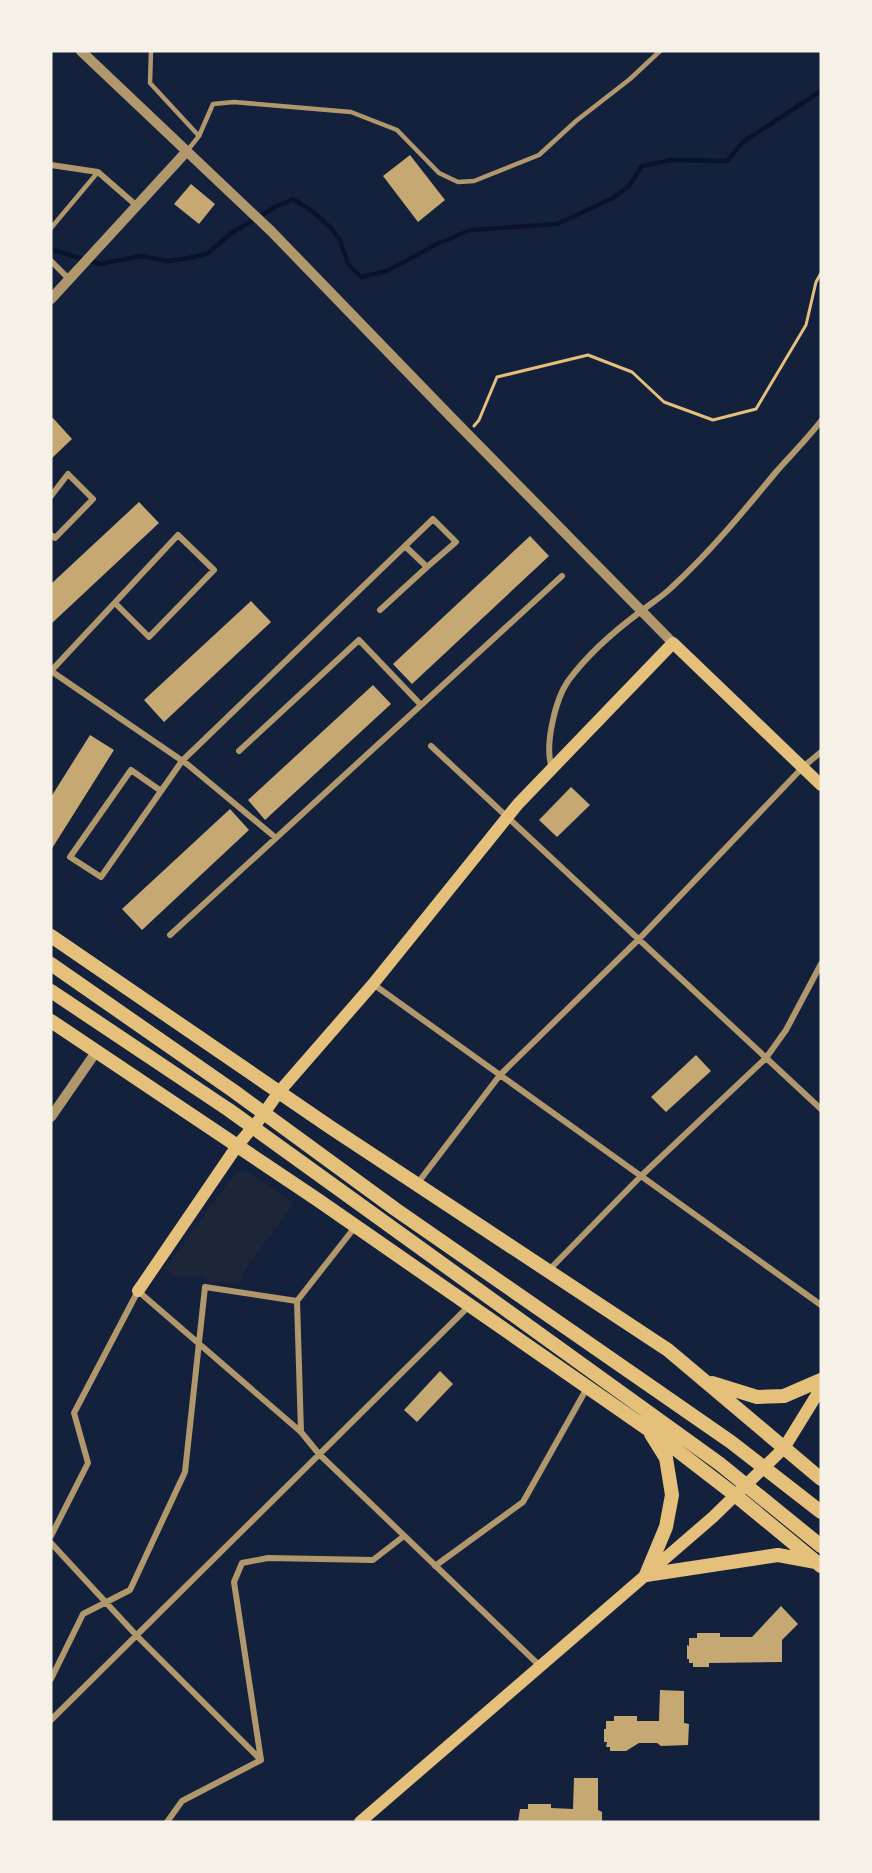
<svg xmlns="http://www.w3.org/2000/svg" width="872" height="1873" font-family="'DejaVu Sans',sans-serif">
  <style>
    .green { fill: #1d2539 }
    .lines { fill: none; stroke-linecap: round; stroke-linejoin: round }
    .stream { stroke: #0b132b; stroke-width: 4.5 }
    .building { fill: #c6a872 }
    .path { stroke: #e5c07b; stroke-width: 3 }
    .service { stroke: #b1986c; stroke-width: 4.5 }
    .minor { stroke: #b1986c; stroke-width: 6 }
    .tertiary { stroke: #b1986c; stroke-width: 10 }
    .secondary { stroke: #e5c07b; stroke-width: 12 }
    .trunk { stroke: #e5c07b; stroke-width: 14 }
  </style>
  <rect width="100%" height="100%" fill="#14213d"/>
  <path class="green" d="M 246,1171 L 294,1203 L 247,1267 L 239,1284 L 208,1282 L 205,1276 L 174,1277 L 165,1268 L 236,1172 Z"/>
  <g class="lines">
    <path class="stream" d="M 56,251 L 100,264 L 142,256 L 167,261 L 184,259 L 207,254 L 230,234 L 275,207 L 293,199 L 312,211 L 330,227 L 340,240 L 348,264 L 361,277 L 387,271 L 439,243 L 471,230 L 557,224 L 613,198 L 629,186 L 642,166 L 671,160 L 727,161 L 743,142 L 821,91"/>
  </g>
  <path class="building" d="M 410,155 L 445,200 L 418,222 L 383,176 Z
    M 191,184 L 215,204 L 199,224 L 174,204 Z
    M 53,418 L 72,439 L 51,459 L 51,419 Z
    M 139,502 L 159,523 L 51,624 L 51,584 Z
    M 530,536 L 549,556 L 412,684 L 393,664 Z
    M 251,601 L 271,622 L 164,722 L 144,700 Z
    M 373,685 L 391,704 L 265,820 L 248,800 Z
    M 90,735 L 114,750 L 51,850 L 51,797 Z
    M 571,787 L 590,805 L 557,837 L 539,820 Z
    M 230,809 L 249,830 L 142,930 L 122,909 Z
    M 696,1055 L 711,1071 L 666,1112 L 651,1097 Z
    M 440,1371 L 453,1384 L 417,1422 L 404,1410 Z
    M 781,1606 L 798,1624 L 782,1640 L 782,1662 L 709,1663 L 709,1667 L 693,1667 L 693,1663 L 689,1663 L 689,1659 L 687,1659 L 687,1645 L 689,1646 L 689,1638 L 697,1638 L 697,1633 L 720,1633 L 720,1637 L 752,1637 Z
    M 660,1690 L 684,1691 L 684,1723 L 689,1724 L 688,1745 L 661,1746 L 657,1743 L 639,1743 L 626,1751 L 610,1751 L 610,1747 L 606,1747 L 607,1742 L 604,1742 L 604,1729 L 606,1729 L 606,1721 L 614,1721 L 614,1716 L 637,1716 L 637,1721 L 659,1721 Z
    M 574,1778 L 598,1778 L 598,1810 L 602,1812 L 602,1822 L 518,1822 L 520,1809 L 528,1809 L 528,1804 L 551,1804 L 551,1808 L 573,1809 Z"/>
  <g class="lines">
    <path class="path" d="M 474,426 L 479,420 L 497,377 L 588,355 L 632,372 L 664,402 L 713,420 L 756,409 L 806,325 L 816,282 L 821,273"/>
    <path class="service" d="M 151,51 L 150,83 L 199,136
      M 187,151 L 199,136 L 213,104 L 234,102 L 351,112 L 397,130 L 439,173 L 458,182 L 474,181 L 539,155 L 576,121 L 630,79 L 660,51
      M 51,228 L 98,172"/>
    <path class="minor" d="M 51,165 L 98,172 L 137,206
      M 51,261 L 69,279
      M 51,496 L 68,474 L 93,499 L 55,538 L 51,535
      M 380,610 L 427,567
      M 51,671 L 178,535 L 214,570 L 149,637 L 115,603
      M 51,671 L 187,764 L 276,838
      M 431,746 L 821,1109
      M 239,751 L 359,640 L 421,705
      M 552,768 C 544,747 555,700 568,681 C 588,654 613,632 640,612 C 651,603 662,597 672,587 C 710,552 743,512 776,472 C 791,455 807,439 821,421
      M 161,791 L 131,770 L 70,857 L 101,877 L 182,761 L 405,546 L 433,519 L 456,542 L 427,567 L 405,546
      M 170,935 L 562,576
      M 373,984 L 821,1305
      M 417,1184 L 500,1075 L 639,939 L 803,767 L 821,752
      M 549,1270 L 641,1176 L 766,1058 L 786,1030 L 821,964
      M 297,1301 L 301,1432
      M 51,1536 L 88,1463 L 74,1413 L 138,1291 L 301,1432 L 319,1454 L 540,1666
      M 51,1543 L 136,1635 L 261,1760
      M 435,1566 L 523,1502 L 587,1388
      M 51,1679 L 83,1614 L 130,1590 L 185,1472 L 205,1287 L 297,1301 L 355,1227
      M 51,1720 L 469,1306
      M 261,1760 L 234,1582 L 242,1563 L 268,1558 L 373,1560 L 404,1536
      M 167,1822 L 182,1801 L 261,1760"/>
    <path class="tertiary" d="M 81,51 L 271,231 L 450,416 L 673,643
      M 51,299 L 187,151
      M 51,1117 L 96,1052"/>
    <path class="secondary" d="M 138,1291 L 237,1146 L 259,1120 L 279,1092 L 373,984 L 518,804 L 673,643 L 821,785
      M 360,1822 L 713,1517 L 784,1448 L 821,1388"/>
    <path class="trunk" d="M 51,936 L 330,1127 L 668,1350 L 821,1479
      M 51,964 L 235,1092 L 395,1209 L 731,1442 L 821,1512
      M 51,991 L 229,1110 L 720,1464 L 821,1546
      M 51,1021 L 318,1200 L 665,1441 L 735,1495 L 821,1566
      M 712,1383 L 757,1397 L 784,1396 L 821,1380
      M 646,1575 L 778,1555 L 816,1562
      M 646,1575 L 666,1527 L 672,1495 L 666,1458 L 651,1434"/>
  </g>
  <rect width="872" height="1873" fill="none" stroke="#f6f1e7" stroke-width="105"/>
</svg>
